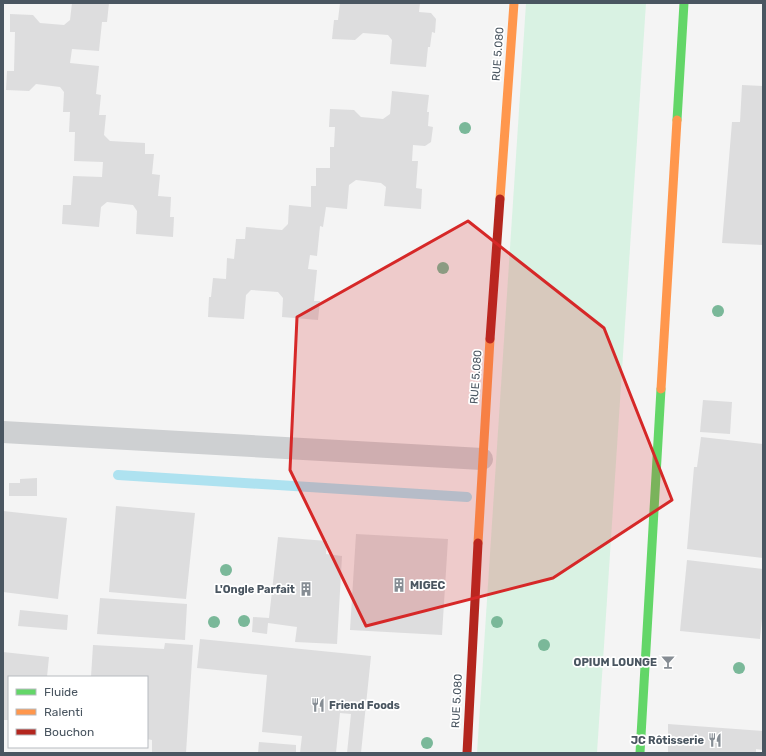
<svg xmlns="http://www.w3.org/2000/svg" width="766" height="756" font-family="Rubik,sans-serif">
  <style>
    .green { fill: #d9f2e3 }
    .lines { fill: none; stroke-linecap: round; stroke-linejoin: round }
    .stream { stroke: #aee2f0; stroke-width: 10 }
    .building { fill: #ddddde }
    .street { stroke: #ced0d2; stroke-width: 22 }
    .fast { stroke: #63d668; stroke-width: 9 }
    .slow { stroke: #ff974d; stroke-width: 9 }
    .jam { stroke: #b3261e; stroke-width: 9 }
    .tree { fill: #7ab899 }
    .marked { fill: #d62828; fill-opacity: 0.2; stroke: #d62828; stroke-width: 3; stroke-linejoin: round }
    .labels { text-anchor: middle; dominant-baseline: central; stroke-width: 3.5; stroke-linejoin: round; paint-order: stroke }
    .street-label { font-size: 11px; fill: #4a5661; stroke: #fff }
    .poi-label { font-size: 11px; font-weight: bold; fill: #4a5661; stroke: #fff; text-anchor: end }
  </style>
  <rect width="100%" height="100%" fill="#f4f4f4"/>
  <path class="green" d="M 526,3 L 646,3 L 597,753 L 477,753 Z"/>
  <g class="lines">
    <path class="stream" d="M 118,475 L 467,497"/>
  </g>
  <path class="building" d="M 72,3 L 109,3 L 107,22 L 102,22 L 99,51 L 72,49 L 70,63 L 99,66 L 96,94 L 101,95 L 99,115 L 106,115 L 104,135 L 110,141 L 145,143 L 145,154 L 154,154 L 152,174 L 160,175 L 158,196 L 171,197 L 170,217 L 174,217 L 173,237 L 136,234 L 137,211 L 133,205 L 107,202 L 101,207 L 99,227 L 62,224 L 63,205 L 71,205 L 73,176 L 102,177 L 103,162 L 74,161 L 75,132 L 69,132 L 70,112 L 63,112 L 64,92 L 60,87 L 36,84 L 29,91 L 6,90 L 7,71 L 14,71 L 15,32 L 10,32 L 10,14 L 33,15 L 40,23 L 64,25 L 70,20 Z
    M 340,3 L 420,3 L 419,12 L 431,13 L 436,19 L 435,33 L 432,32 L 430,47 L 428,47 L 426,67 L 390,64 L 392,40 L 388,35 L 363,33 L 355,40 L 332,39 L 334,20 L 338,20 Z
    M 742,85 L 763,86 L 763,245 L 722,243 L 732,122 L 740,122 Z
    M 392,91 L 429,95 L 427,112 L 429,112 L 428,126 L 433,127 L 431,142 L 425,146 L 413,145 L 412,161 L 418,161 L 416,188 L 422,189 L 421,209 L 384,206 L 386,187 L 381,183 L 356,180 L 349,185 L 347,209 L 326,207 L 323,227 L 320,226 L 317,256 L 310,255 L 308,269 L 317,270 L 314,301 L 320,301 L 318,320 L 282,317 L 283,298 L 278,292 L 251,290 L 246,295 L 244,319 L 208,317 L 209,297 L 211,297 L 213,278 L 226,279 L 227,258 L 234,259 L 236,239 L 245,239 L 246,227 L 282,230 L 288,224 L 289,205 L 311,207 L 311,186 L 316,186 L 316,168 L 330,168 L 330,147 L 334,147 L 335,127 L 329,127 L 330,109 L 354,110 L 361,117 L 383,119 L 390,114 Z
    M 703,400 L 732,402 L 730,434 L 700,432 Z
    M 701,437 L 763,444 L 763,558 L 687,549 L 694,467 L 697,467 Z
    M 37,478 L 37,496 L 9,496 L 9,483 L 20,483 L 20,479 Z
    M 116,506 L 195,513 L 186,599 L 109,592 Z
    M 3,511 L 67,518 L 58,599 L 3,592 Z
    M 356,534 L 448,539 L 442,635 L 350,630 Z
    M 278,537 L 327,541 L 326,554 L 342,556 L 337,644 L 295,642 L 297,627 L 268,623 L 267,634 L 252,632 L 253,617 L 269,618 Z
    M 687,560 L 763,569 L 763,608 L 760,639 L 680,631 Z
    M 100,598 L 187,604 L 185,640 L 97,634 Z
    M 20,610 L 68,615 L 67,630 L 18,626 Z
    M 200,639 L 371,656 L 361,753 L 347,753 L 351,714 L 340,713 L 336,753 L 300,753 L 302,736 L 262,732 L 267,675 L 197,668 Z
    M 165,643 L 193,645 L 186,753 L 152,753 L 152,740 L 147,739 L 147,677 L 91,677 L 93,645 L 164,649 Z
    M 3,652 L 49,657 L 47,677 L 9,677 L 9,720 L 3,720 Z
    M 668,724 L 763,731 L 763,750 L 756,749 L 756,753 L 668,753 Z
    M 259,742 L 296,745 L 296,753 L 258,753 Z"/>
  <g class="lines">
    <path class="street" d="M 3,432 L 482,459"/>
    <path class="fast" d="M 677,120 L 684,3
      M 640,753 L 661,389"/>
    <path class="slow" d="M 500,199 L 514,3
      M 661,389 L 677,120
      M 478,543 L 490,339"/>
    <path class="jam" d="M 490,339 L 500,199
      M 467,753 L 478,543"/>
  </g>
  <g class="tree">
    <circle cx="465" cy="128" r="6"/>
    <circle cx="443" cy="268" r="6"/>
    <circle cx="718" cy="311" r="6"/>
    <circle cx="226" cy="570" r="6"/>
    <circle cx="244" cy="621" r="6"/>
    <circle cx="214" cy="622" r="6"/>
    <circle cx="497" cy="622" r="6"/>
    <circle cx="544" cy="645" r="6"/>
    <circle cx="739" cy="668" r="6"/>
    <circle cx="427" cy="743" r="6"/>
  </g>
  <path class="marked" d="M 468,221 L 604,328 L 672,500 L 553,578 L 366,626 L 290,470 L 297,317 Z"/>
  <defs>
    <symbol id="building-bare" viewBox="-9 -9 18 18"><path d="M-4-6H4V6H1V3H-1V6H-4ZM-2.5-4.3h1.7v1.8h-1.7ZM.8-4.3h1.7v1.8H.8ZM-2.5-1h1.7V.8h-1.7ZM.8-1h1.7V.8H.8Z" fill="#868d94" stroke="#fff" stroke-width="2.5" paint-order="stroke"/></symbol>
    <symbol id="bar-bare" viewBox="-9 -9 18 18"><path d="M-6-5H6L.8 .8V4.5H3.5V6h-7V4.5H-.8V.8Z" fill="#868d94" stroke="#fff" stroke-width="2.5" paint-order="stroke"/></symbol>
    <symbol id="restaurant-bare" viewBox="-9 -9 18 18"><path d="M-5-6h1v4h1v-4h1v4h1v-4h1v5L-1.5 .5V6h-2V.5L-5-1ZM5-6V6H3V1.5H1.5Q1.5-4 5-6Z" fill="#868d94" stroke="#fff" stroke-width="2.5" paint-order="stroke"/></symbol>
  </defs>
  <g fill-rule="evenodd">
    <use href="#building-bare" x="389" y="575" width="20" height="20"/>
    <use href="#building-bare" x="296" y="579" width="20" height="20"/>
    <use href="#bar-bare" x="658" y="652" width="20" height="20"/>
    <use href="#restaurant-bare" x="308" y="695" width="20" height="20"/>
    <use href="#restaurant-bare" x="705" y="730" width="20" height="20"/>
  </g>
  <g class="labels">
    <g class="street-label">
      <text transform="translate(498 54) rotate(-86)">RUE 5.080</text>
      <text transform="translate(476 377) rotate(-86)">RUE 5.080</text>
      <text transform="translate(457 701) rotate(-87)">RUE 5.080</text>
    </g>
    <g class="poi-label">
      <text x="410" y="585" text-anchor="start">MIGEC</text>
      <text x="295" y="589">L'Ongle Parfait</text>
      <text x="657" y="662">OPIUM LOUNGE</text>
      <text x="329" y="705" text-anchor="start">Friend Foods</text>
      <text x="704" y="740">JC Rôtisserie</text>
    </g>
  </g>
  <rect width="766" height="756" fill="none" stroke="#4a5661" stroke-width="8"/>
  <rect x="8" y="676" width="140" height="72" fill="#ffffff" stroke="#b7bbc0"/>
  <rect x="16" y="689" width="20" height="6" fill="#63d668" stroke="#b7bbc0"/>
  <text x="44" y="696" font-size="12" fill="#4a5661">Fluide</text>
  <rect x="16" y="709" width="20" height="6" fill="#ff974d" stroke="#b7bbc0"/>
  <text x="44" y="716" font-size="12" fill="#4a5661">Ralenti</text>
  <rect x="16" y="729" width="20" height="6" fill="#b3261e" stroke="#b7bbc0"/>
  <text x="44" y="736" font-size="12" fill="#4a5661">Bouchon</text>
</svg>
